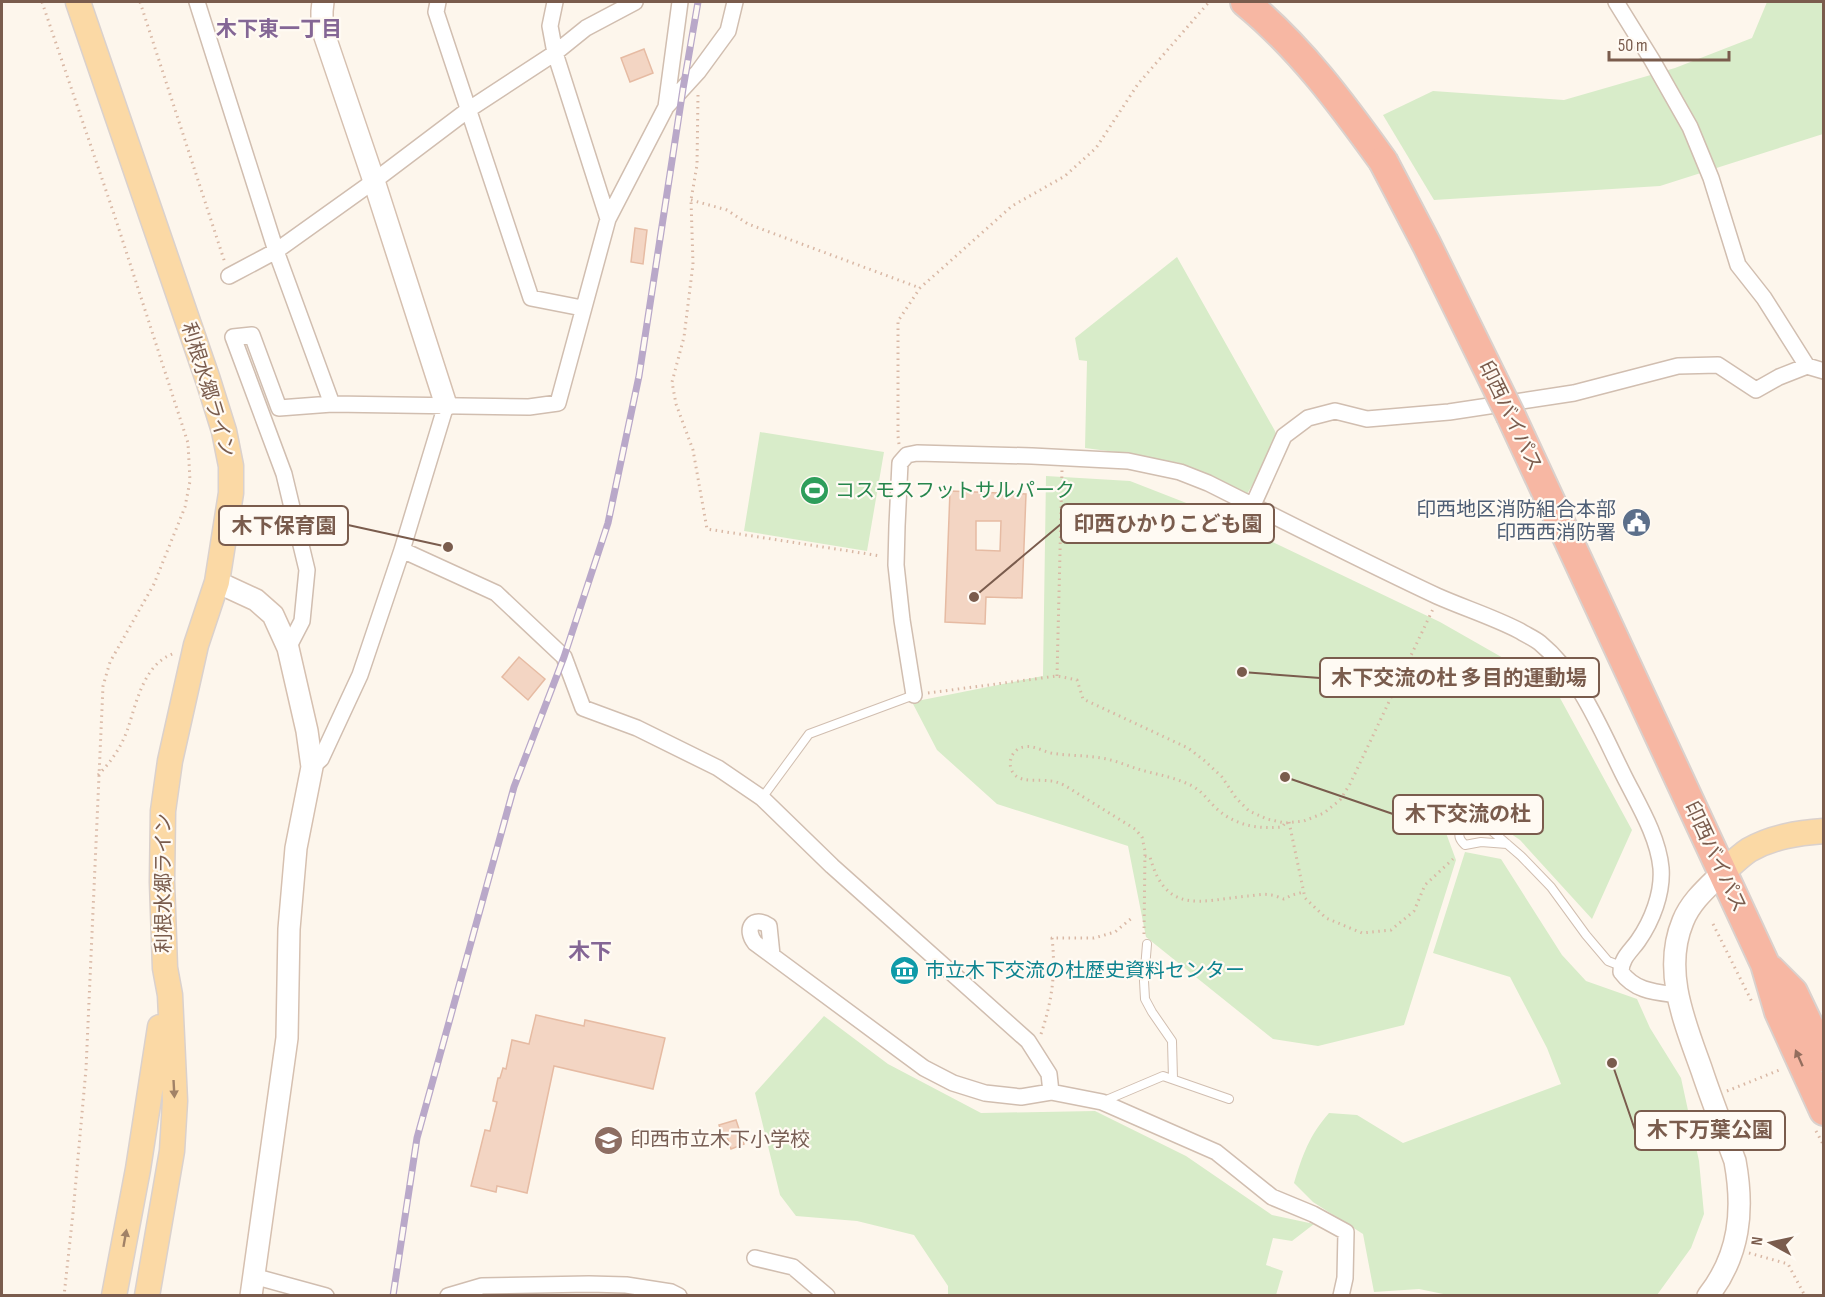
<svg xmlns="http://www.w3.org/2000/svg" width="1825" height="1297" font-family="'Sofia Sans Condensed','Noto Sans JP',sans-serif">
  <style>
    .green { fill: #d8ecc9 }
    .building { fill: #f3d5c3; stroke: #e6bba3; stroke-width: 1.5; fill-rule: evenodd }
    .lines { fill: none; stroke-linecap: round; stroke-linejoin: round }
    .lane-casing { stroke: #d1beb0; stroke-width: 10 }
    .street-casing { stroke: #d1beb0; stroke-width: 18 }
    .secondary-casing { stroke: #d6c0b0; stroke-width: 24 }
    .primary-casing { stroke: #dad1cd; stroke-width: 27 }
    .highway-casing { stroke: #dad1cd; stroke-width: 32 }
    .path { stroke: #d9b8a5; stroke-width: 3; stroke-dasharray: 1.5 4.5; stroke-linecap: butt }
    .lane { stroke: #fff; stroke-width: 8 }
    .street { stroke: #fff; stroke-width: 15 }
    .secondary { stroke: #fff; stroke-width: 21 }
    .primary { stroke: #fbd9a5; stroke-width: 24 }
    .highway { stroke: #f7b7a3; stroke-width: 28 }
    .rail-casing { stroke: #b9a8c9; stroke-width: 7 }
    .rail { stroke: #fffaf3; stroke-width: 4.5; stroke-dasharray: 14; stroke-linecap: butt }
    .highway-bridge-casing { stroke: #dad1cd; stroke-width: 32; stroke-linecap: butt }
    .highway-bridge { stroke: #f7b7a3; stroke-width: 28 }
    .oneway { fill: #936e5e }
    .oneway2 { fill: #a18267 }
    .labels { text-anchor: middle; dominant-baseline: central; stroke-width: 4.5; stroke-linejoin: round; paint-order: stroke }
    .street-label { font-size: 20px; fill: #7a5c4d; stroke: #fffaf3 }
    .leisure-label { font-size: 20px; fill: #27864d; stroke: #fffaf3; text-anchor: start }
    .service-label { font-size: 20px; fill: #4e5e75; stroke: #fffaf3; text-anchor: end }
    .culture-label { font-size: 20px; fill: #0d838f; stroke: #fffaf3; text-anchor: start }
    .education-label { font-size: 20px; fill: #785e54; stroke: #fffaf3; text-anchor: start }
    .neighbourhood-label { font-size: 21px; font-weight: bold; fill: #846695; stroke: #fffaf3 }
    .quarter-label { font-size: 22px; font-weight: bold; fill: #846695; stroke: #fffaf3 }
    .leader { fill: none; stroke: #7a5c4d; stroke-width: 2 }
    .callout-dot { fill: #7a5c4d; stroke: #fffaf3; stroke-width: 2 }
    .callout { fill: #fffaf3; stroke: #7a5c4d; stroke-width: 2 }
    .callout-label { font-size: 21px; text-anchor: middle; font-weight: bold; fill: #7a5c4d }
  </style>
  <rect width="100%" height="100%" fill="#fdf6ec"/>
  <path class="green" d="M 1767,2 L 1823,2 L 1823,134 L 1660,186 L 1434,200 L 1383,115 L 1433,91 L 1564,100 L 1675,68 L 1752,38 Z
    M 1177,257 L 1275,431 L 1278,442 L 1247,494 L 1179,463 L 1131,454 L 1085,448 L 1087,361 L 1079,360 L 1075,338 Z
    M 760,432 L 884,452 L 867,551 L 744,531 Z
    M 1046,476 L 1130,481 L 1212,513 L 1440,622 L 1554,687 L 1632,830 L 1592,919 L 1520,840 L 1473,808 L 1443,813 L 1446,833 L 1456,860 L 1404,1025 L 1318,1046 L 1273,1039 L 1146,937 L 1128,846 L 997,804 L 937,750 L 912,702 L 1043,676 Z
    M 1465,852 L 1501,859 L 1562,955 L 1586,981 L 1637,999 L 1650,1028 L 1681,1078 L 1699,1161 L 1704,1214 L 1691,1248 L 1657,1295 L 1453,1296 L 1419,1289 L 1374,1292 L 1363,1234 L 1313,1202 L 1294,1183 C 1303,1154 1309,1136 1329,1113 L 1357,1115 L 1403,1143 L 1561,1084 L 1547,1048 L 1510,977 L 1433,953 Z
    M 824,1016 L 888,1064 L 981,1113 L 1095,1111 L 1186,1156 L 1272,1215 L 1314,1224 L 1292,1241 L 1273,1238 L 1266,1265 L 1283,1271 L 1276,1295 L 948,1295 L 948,1286 L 914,1235 L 857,1221 L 796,1216 L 780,1195 L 755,1093 Z"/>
  <path class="building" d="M 644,49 L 653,73 L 630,82 L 621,58 Z
    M 635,228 L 647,230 L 643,264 L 631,262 Z
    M 950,491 L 1026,494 L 1022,598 L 986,597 L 985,624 L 945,622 ZM 976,521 L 1001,521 L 1000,551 L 976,550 Z
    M 519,657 L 545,679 L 528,700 L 502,677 Z
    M 536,1015 L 584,1026 L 585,1020 L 665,1038 L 653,1089 L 554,1066 L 527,1193 L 497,1186 L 496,1192 L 471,1186 L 485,1130 L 490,1131 L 497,1102 L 493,1101 L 498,1078 L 500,1078 L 503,1068 L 506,1069 L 512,1040 L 529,1044 Z
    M 736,1120 L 744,1144 L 731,1149 L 727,1137 L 723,1138 L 719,1125 Z"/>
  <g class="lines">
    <defs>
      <path id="lane" d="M 762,798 L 809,734 L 914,695
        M 1507,844 L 1481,842 L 1465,845 C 1459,839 1458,836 1461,828 L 1476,826 L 1492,831 L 1521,856 L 1551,887 L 1586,935 L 1608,961 L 1621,966
        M 1147,944 L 1144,981 L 1145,999 L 1152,1012 L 1172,1041 L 1173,1079
        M 1104,1101 L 1163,1076 L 1229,1099"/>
      <path id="street" d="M 197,2 L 276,251 L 332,404
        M 438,2 L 436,12 L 531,298 L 582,308
        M 555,2 L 550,26 L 555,53 L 608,219
        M 1616,2 L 1652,60 L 1690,127 L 1711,178 L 1738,265 L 1764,298 L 1807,366
        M 666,107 L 698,72 L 728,31 L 735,2
        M 229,276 L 276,251 L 374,181 L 468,110 L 555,53 L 586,28 L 635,2
        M 1253,505 L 1284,436 L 1308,418 L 1335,411 L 1367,419 L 1449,412 L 1574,393 L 1678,366 L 1718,365 L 1756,390 L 1779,377 L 1807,366 L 1824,371
        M 402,550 L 496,593 L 564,657 L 583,708 L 637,728 L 718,768 L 762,798 L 832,866 L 1028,1041 L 1049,1074 L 1051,1092 L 1102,1102 L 1216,1152 L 1272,1197 L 1313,1214 L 1346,1232 L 1345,1278 L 1341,1296
        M 288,648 L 302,621 L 307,570 L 284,474 L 233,337 L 252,335 L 279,408 L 332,404 L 529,407 L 558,403 L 608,219 L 666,107 L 680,2
        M 914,695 L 902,620 L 896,565 L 897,526 L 900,463 L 907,455 L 917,453 L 1032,456 L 1128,461 L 1180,472 L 1208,483 C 1284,521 1360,560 1437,596 C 1464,608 1493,617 1520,631 C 1526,635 1534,638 1540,643 C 1580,676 1601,730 1624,776 C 1638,804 1658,836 1661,868 C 1663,893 1652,921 1638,941 C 1631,951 1621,958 1621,972 C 1635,991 1654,992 1677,995
        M 312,767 L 321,759 L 360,675 L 402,550 L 446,405
        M 772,955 L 769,926 C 753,915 744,929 755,943 L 924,1068 L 953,1083 L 985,1093 L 1021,1097 L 1051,1092
        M 755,1258 L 793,1267 L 827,1296
        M 253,1276 L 326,1296
        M 448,1296 L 482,1286 L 589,1284 L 626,1285 L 671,1292 L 679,1296"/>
      <path id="secondary" d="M 323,2 L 322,11 L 322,28 L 374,181 L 446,405
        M 217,582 L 256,600 L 273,615 L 288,648 L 307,731 L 312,767 L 296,848 L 289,929 L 287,1038 L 251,1296
        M 1708,1296 C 1740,1255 1744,1210 1735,1161 C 1724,1131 1712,1101 1702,1071 C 1685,1023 1662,971 1683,921 C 1691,901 1708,887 1723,872"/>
      <path id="primary" d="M 78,2 L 208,380 L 224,431 L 231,466 L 231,493 L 217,582 L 196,645 L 170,761 L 163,811 L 162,882 L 165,968 L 170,995 L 175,1101 L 172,1151 L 147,1296
        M 1723,872 C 1731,865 1740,856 1749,850 C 1772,837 1797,833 1824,831
        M 114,1296 L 138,1169 L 160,1027"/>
      <path id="highway" d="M 1245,2 C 1300,47 1342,104 1383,161
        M 1511,416 L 1765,964 L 1779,1012 L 1824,1111
        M 1771,970 L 1793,992 L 1824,1057"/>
    </defs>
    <use href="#lane" class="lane-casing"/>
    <use href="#street" class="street-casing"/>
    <use href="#secondary" class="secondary-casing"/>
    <use href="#primary" class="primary-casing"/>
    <use href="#highway" class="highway-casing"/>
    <path class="path" d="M 42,2 L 115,217 L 188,443 L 190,481 L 185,507 L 154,584 L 110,662 L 103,686 L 86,1069 L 73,1213 L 64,1296
      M 140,2 L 225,263
      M 698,95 L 697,165 L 691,200 L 693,264 L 684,337 L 672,382 L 676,404 L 693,450 L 707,529 L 881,556
      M 691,200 L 727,210 L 748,224 L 920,288
      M 899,444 L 898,436 L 898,321 L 920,288 L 1012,206 L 1065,176 L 1096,148 L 1138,84 L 1209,2
      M 1057,676 L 1062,470
      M 928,693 L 1057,676 L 1077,680 L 1083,699 L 1188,748 L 1205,761 L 1222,777 L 1236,798 L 1249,811 L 1267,819 L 1285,823 L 1304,821 L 1324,813 L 1340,800 L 1350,784 L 1433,609
      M 98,775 C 111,762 122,746 128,728 C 137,701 144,663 175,653
      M 1289,822 L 1305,898 L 1326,918 L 1362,933 L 1391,930 L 1414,911 L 1425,885 L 1453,859
      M 1145,856 L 1150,857 C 1166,915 1200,901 1247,896 C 1254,896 1263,893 1270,895 C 1275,895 1280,898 1284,899 L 1292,895 L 1304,892
      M 1713,924 L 1752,1002
      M 1144,934 L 1145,851 L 1142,837 L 1135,829 L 1064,785 C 1059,783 1055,781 1050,781 C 1040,779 1023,783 1015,775 C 1005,765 1012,748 1024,747 C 1034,745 1042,751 1051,753 C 1068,756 1085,755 1101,758 C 1115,760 1128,766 1141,770 C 1159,775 1178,778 1194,787 C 1204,793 1209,802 1217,809 C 1236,826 1258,829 1282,827 L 1285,823
      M 1041,1034 C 1052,1001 1056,973 1052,938 L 1094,938 L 1115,932 L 1133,917
      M 1727,1091 L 1782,1069
      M 1816,1131 L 1824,1146
      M 1749,1253 L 1788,1264 L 1805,1296"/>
    <use href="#lane" class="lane"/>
    <use href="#street" class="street"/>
    <use href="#secondary" class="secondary"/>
    <use href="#primary" class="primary"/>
    <use href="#highway" class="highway"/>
    <defs>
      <path id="rail" d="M 393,1296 L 417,1138 L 514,787 L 564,657 L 608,523 L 639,376 L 683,89 L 698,2"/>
    </defs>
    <use href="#rail" class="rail-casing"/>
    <use href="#rail" class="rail"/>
    <defs>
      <path id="highway-bridge" d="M 1383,161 L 1427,245 L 1511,416"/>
    </defs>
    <use href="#highway-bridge" class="highway-bridge-casing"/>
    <use href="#highway-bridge" class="highway-bridge"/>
  </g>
  <defs><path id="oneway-solid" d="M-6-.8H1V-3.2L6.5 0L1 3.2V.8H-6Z" transform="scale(1.5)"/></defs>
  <use class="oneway" href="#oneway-solid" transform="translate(1799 1058) rotate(-114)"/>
  <g class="oneway2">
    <use href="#oneway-solid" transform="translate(174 1089) rotate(87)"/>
    <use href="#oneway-solid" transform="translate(125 1238) rotate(-80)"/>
  </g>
  <defs>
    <symbol id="stadium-disc" viewBox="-11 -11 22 22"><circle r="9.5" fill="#2e9e5b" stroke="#fffaf3"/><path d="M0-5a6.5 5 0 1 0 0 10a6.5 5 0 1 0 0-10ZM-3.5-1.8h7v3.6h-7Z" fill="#fff"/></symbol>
    <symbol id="civic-disc" viewBox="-11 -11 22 22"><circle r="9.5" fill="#5c6f8a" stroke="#fffaf3"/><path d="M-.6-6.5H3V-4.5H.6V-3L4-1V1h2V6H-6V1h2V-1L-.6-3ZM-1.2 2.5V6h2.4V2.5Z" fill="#fff"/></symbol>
    <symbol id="museum-disc" viewBox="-11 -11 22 22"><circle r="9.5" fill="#0f9aa8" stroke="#fffaf3"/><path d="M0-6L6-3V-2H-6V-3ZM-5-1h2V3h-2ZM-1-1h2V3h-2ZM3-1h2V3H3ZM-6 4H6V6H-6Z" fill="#fff"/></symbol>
    <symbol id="school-disc" viewBox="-11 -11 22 22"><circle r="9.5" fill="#8d6e63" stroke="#fffaf3"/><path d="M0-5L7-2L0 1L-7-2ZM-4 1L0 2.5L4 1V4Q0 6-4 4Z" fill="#fff"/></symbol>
  </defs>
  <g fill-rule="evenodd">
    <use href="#stadium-disc" x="798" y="474" width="33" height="33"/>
    <use href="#civic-disc" x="1620" y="506" width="33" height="33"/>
    <use href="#museum-disc" x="888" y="954" width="33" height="33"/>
    <use href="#school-disc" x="592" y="1124" width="33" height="33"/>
  </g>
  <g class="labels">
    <g class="street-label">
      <text transform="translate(208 390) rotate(73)">利根水郷ライン</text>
      <text transform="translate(1510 416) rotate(64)">印西バイパス</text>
      <text transform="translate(1715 857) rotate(65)">印西バイパス</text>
      <text transform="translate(164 883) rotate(-90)">利根水郷ライン</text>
    </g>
    <g class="leisure-label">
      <text x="835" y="491">コスモスフットサルパーク</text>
    </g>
    <g class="service-label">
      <text x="1616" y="510">印西地区消防組合本部<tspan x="1616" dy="23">印西西消防署</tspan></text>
    </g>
    <g class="culture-label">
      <text x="925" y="971">市立木下交流の杜歴史資料センター</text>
    </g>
    <g class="education-label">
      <text x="630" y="1140">印西市立木下小学校</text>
    </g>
    <g class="neighbourhood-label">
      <text x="279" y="29">木下東一丁目</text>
    </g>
    <g class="quarter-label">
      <text x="590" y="952">木下</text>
    </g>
  </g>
  <path class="leader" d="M974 597L1061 524M448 547L348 525M1242 672L1320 678M1285 777L1393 814M1612 1063L1635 1130"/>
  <g class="callout-dot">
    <circle cx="974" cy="597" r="6"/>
    <circle cx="448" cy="547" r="6"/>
    <circle cx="1242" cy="672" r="6"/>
    <circle cx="1285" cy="777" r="6"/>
    <circle cx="1612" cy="1063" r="6"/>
  </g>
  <g class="callout">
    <rect x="1061" y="504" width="213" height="39" rx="6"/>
    <rect x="219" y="506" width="129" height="39" rx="6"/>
    <rect x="1320" y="658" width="279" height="39" rx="6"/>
    <rect x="1393" y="795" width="150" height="39" rx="6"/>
    <rect x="1635" y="1111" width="150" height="39" rx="6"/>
  </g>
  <g class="callout-label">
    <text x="1168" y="531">印西ひかりこども園</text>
    <text x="284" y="533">木下保育園</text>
    <text x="1459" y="685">木下交流の杜 多目的運動場</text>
    <text x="1468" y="821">木下交流の杜</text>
    <text x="1710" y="1137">木下万葉公園</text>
  </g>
  <rect width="1825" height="1297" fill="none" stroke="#7a5c4d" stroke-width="6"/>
  <g transform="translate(1771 1243) rotate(278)" stroke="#fffaf3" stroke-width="4.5" paint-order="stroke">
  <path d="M0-4.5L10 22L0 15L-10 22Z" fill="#7a5c4d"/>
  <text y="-9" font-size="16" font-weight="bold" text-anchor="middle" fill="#7a5c4d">N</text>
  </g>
  <path d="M1609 51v9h120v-9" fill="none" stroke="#7a5c4d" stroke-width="3"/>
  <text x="1618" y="51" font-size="18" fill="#7a5c4d" stroke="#fffaf3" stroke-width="4.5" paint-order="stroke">50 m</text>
</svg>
